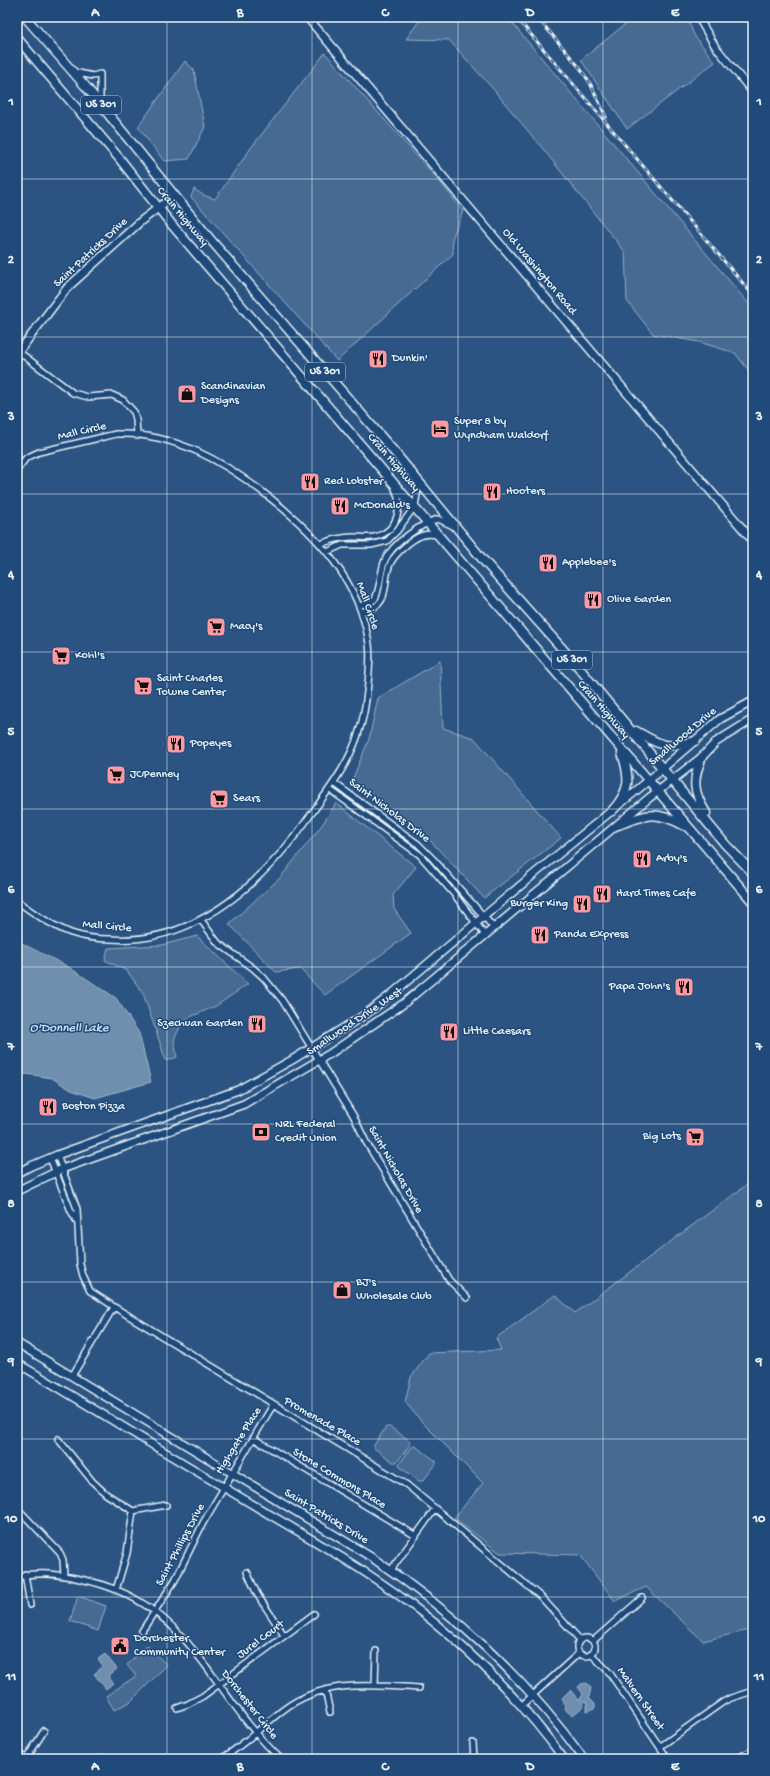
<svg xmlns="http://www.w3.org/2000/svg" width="770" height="1776" font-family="'Gochi Hand',sans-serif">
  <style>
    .green { fill: #476b93; stroke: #98aec6 }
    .water { fill: #708ead; stroke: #a0b6cb }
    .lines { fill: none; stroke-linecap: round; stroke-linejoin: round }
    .minor-casing { stroke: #e8f1f8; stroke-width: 8 }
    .tertiary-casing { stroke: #e8f1f8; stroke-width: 9 }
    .secondary-casing { stroke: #e8f1f8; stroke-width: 10 }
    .trunk-casing { stroke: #e8f1f8; stroke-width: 11 }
    .minor { stroke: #1f4a7a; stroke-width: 5 }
    .tertiary { stroke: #1f4a7a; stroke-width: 6 }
    .secondary { stroke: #1f4a7a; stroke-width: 7 }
    .trunk { stroke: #1f4a7a; stroke-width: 8 }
    .rail-casing { stroke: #e8f1f8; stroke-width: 3 }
    .rail { stroke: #1f4a7a; stroke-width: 1.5; stroke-dasharray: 4.5; stroke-linecap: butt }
    .grid { fill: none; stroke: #e8f1f8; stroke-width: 1; stroke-opacity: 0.55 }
    .labels { text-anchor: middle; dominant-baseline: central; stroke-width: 3; stroke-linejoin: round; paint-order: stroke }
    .shield { fill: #1f4a7a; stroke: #acbfd2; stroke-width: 1 }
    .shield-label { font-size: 11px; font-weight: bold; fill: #e8f1f8 }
    .street-label { font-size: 12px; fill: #e8f1f8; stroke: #1f4a7a }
    .poi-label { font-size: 12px; fill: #e8f1f8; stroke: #1f4a7a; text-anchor: start }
    .water-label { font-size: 13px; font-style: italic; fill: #d0dde9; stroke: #1f4a7a }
    .neatline { fill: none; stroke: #e8f1f8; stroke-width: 1.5 }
    .grid-label { font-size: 13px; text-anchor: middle; font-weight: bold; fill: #e8f1f8 }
  </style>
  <rect width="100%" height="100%" fill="#2b5482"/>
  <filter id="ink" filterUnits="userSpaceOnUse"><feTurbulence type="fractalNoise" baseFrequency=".025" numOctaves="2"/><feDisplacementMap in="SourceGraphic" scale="8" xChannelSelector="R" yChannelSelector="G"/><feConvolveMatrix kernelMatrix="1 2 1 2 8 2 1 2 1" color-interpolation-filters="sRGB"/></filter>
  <g filter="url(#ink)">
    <path class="green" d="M 422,17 L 507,17 L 753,309 L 753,376 L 735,353 L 699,342 L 653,334 L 627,301 L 625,252 L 543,149 L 493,89 L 449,40 L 406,39 Z
      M 634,17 L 687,17 L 694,35 L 715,62 L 627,129 L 581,60 Z
      M 325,53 L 441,183 L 463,211 L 452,239 L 453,254 L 337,361 L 191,197 L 194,189 L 203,195 L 215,199 L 251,148 Z
      M 185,61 L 194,70 L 205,127 L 189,159 L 164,161 L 138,127 Z
      M 440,661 L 443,728 L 474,738 L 561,838 L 484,898 L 423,833 L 351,783 L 369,739 L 378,698 Z
      M 336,803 L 416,867 L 393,895 L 394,909 L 411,933 L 325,995 L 300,969 L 276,972 L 229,924 L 280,878 L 322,825 Z
      M 197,936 L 248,984 L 216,1006 L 183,1020 L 174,1040 L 177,1057 L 166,1061 L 143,993 L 127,971 L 105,960 L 108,948 L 162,945 Z
      M 753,1180 L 753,1629 L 703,1641 L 646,1587 L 615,1601 L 580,1555 L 500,1553 L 454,1518 L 483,1483 L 421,1421 L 405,1402 L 411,1377 L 429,1353 L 501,1350 L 496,1338 L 555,1295 L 575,1313 Z
      M 386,1427 L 390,1427 L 409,1440 L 410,1445 L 397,1462 L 393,1462 L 374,1448 L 374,1445 Z
      M 415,1446 L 436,1461 L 436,1464 L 423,1481 L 419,1481 L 400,1467 L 399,1464 L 412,1447 Z
      M 78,1596 L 106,1606 L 98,1631 L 70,1621 Z
      M 147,1646 L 167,1665 L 130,1702 L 114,1710 L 106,1696 L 136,1676 L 127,1665 Z"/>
    <path class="water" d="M 17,941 L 67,966 L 116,998 L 139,1033 L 151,1082 L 95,1098 L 71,1090 L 52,1078 L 26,1074 L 17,1076 Z
      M 105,1654 L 117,1669 L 108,1676 L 113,1683 L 106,1689 L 94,1674 L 103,1666 L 98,1659 Z
      M 587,1683 L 591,1688 L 589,1698 L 595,1704 L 595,1708 L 587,1711 L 587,1703 L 583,1701 L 582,1703 L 584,1706 L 573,1715 C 572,1714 569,1714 568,1712 C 563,1709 565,1702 562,1698 L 570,1690 L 579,1700 L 580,1699 L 583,1694 L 578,1687 L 581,1684 Z"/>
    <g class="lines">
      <defs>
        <path id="minor" d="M 74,72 L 93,76 L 100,74 L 100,103
          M 19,352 L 73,393 L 88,397 L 112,395 L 123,400 L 134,412 L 136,419 L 137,436
          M 17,470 L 26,458 L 39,452 L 116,434 C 174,432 225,462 269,497 C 317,535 360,581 369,644 C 371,657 369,671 368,684 C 366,699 365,714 360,728 C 352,759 331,787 312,813 C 265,880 199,945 110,939 C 98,939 83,937 71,933 C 52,926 33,913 17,901
          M 320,544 C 331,540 341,537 353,537 C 362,537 370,539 378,536 C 398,530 403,505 395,489
          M 327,552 L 342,545 L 371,545 L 387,541 L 397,531 L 415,506 L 419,483
          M 359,606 L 371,602 L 375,599 C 381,586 380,572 385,560 C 392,544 422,523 438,519 L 453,526
          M 361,612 C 394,605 380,584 391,562 C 396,553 403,548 410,542 C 420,535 425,533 438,535
          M 334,783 L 418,844 L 433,859 L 494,928
          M 329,789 L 420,855 L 454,894 L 485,935
          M 201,920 L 218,943 L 253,968 L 264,978 L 282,1000 L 353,1115 L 366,1142 L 449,1280 L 467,1298
          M 57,1155 L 77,1209 L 80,1264 L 83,1276 L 90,1291 L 119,1310 L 407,1485 L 541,1597 L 580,1640
          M 50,1158 L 71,1211 L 76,1220
          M 72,1376 L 114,1307
          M 253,1438 L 416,1536
          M 58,1439 L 93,1482 L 106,1494 L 133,1511 L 127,1553 L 116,1590
          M 17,1508 L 60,1553 L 63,1560 L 64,1576
          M 133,1511 L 166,1505
          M 391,1570 L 435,1509
          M 247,1572 L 257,1594 L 284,1635
          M 25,1574 L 30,1605
          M 17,1577 C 38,1571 59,1574 80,1579 C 192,1601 209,1693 281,1759
          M 142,1631 L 175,1580 L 203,1523 L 273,1405
          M577 1647a9 9 0 1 1 18 0a9 9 0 1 1-18 0Z
          M 593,1641 L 642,1598
          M 591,1654 L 609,1672 L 668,1759
          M 375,1686 L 376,1651
          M 325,1690 L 330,1712
          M 521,1706 L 579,1653
          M 177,1708 L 188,1704 L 203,1696 L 314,1614
          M 473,1743 L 474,1759
          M 661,1746 L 723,1702 L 731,1698 L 753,1691
          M 17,1753 L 27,1759
          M 26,1759 L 44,1731
          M 101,1759 L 102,1758
          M 221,1759 C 244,1745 262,1726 283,1710 C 323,1679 372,1685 419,1688
          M 736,1759 L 753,1750"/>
        <path id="tertiary" d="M 698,17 L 715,46 L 753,93"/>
        <path id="secondary" d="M 307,17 L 753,541
          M 17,354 L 67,288 L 141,221 L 174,196
          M 17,1173 L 31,1166 L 57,1155 L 238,1090 L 292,1060 L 366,1014 L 393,993 L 533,875 L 648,781 L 720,719 L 753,701
          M 17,1191 L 62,1169 L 244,1104 L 331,1053 L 403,1004 L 649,798 L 702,757 L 716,742 L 753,719
          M 17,1343 L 371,1557 C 455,1613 524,1677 584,1759
          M 17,1363 C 87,1404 155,1447 225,1488 C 286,1525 350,1559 408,1602 C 467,1646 520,1699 564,1759"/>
        <path id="trunk" d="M 25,17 L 87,88 L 210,239 L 391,448 L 484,561 L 575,663 L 725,844 L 753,873
          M 17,38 L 119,158 L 172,225 L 753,902
          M 636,731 C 662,746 664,749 695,741
          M 702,757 C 692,780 693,792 706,813
          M 612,811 C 631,790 630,778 622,753
          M 618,825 C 648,814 655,810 685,826"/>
      </defs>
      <use href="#minor" class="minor-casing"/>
      <use href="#tertiary" class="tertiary-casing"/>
      <use href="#secondary" class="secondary-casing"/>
      <use href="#trunk" class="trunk-casing"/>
      <use href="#minor" class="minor"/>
      <use href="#tertiary" class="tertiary"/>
      <use href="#secondary" class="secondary"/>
      <use href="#trunk" class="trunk"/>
      <defs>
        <path id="rail" d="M 516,17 L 753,295
          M 537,17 L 580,68 L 590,83 L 606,117"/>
      </defs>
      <use href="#rail" class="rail-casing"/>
      <use href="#rail" class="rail"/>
    </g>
  </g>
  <path class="grid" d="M 167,17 L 167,1759M 312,17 L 312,1759M 458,17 L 458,1759M 603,17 L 603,1759M 17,179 L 753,179M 17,337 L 753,337M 17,494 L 753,494M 17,652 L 753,652M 17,809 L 753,809M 17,967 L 753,967M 17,1124 L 753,1124M 17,1282 L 753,1282M 17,1439 L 753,1439M 17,1597 L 753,1597"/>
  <defs>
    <symbol id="restaurant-square" viewBox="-11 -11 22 22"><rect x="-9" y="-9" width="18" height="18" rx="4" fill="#ff9aa2" stroke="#1f4a7a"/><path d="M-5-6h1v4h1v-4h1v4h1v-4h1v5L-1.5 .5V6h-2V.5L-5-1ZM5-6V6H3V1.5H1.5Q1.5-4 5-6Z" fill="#111"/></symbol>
    <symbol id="shop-square" viewBox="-11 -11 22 22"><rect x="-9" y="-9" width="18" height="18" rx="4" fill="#ff9aa2" stroke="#1f4a7a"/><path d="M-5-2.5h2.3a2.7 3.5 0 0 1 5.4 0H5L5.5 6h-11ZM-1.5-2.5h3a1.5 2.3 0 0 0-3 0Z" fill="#111"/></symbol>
    <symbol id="hotel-square" viewBox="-11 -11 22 22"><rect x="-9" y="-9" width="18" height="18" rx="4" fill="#ff9aa2" stroke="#1f4a7a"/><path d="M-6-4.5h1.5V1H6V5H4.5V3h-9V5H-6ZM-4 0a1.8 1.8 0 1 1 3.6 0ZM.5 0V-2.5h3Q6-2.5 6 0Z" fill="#111"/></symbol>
    <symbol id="supermarket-square" viewBox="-11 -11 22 22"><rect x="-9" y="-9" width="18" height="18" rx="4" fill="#ff9aa2" stroke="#1f4a7a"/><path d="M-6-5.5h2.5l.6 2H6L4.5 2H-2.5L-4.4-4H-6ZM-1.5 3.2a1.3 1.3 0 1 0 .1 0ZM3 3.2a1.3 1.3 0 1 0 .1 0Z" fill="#111"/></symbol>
    <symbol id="bank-square" viewBox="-11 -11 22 22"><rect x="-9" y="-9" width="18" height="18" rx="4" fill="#ff9aa2" stroke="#1f4a7a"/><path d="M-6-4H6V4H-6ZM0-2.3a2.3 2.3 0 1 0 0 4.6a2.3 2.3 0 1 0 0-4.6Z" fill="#111"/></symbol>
    <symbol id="civic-square" viewBox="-11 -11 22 22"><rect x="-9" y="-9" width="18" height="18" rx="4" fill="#ff9aa2" stroke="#1f4a7a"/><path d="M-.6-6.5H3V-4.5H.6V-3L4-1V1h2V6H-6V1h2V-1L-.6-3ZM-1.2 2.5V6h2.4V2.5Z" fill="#111"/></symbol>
  </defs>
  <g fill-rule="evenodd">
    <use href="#restaurant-square" x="367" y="348" width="22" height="22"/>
    <use href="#shop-square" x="176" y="383" width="22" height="22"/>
    <use href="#hotel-square" x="429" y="418" width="22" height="22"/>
    <use href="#restaurant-square" x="299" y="471" width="22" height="22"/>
    <use href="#restaurant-square" x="481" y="481" width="22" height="22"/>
    <use href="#restaurant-square" x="329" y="495" width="22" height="22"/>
    <use href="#restaurant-square" x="537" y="552" width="22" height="22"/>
    <use href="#restaurant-square" x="582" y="589" width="22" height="22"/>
    <use href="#supermarket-square" x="205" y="616" width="22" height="22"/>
    <use href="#supermarket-square" x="50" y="645" width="22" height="22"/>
    <use href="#supermarket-square" x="132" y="675" width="22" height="22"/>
    <use href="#restaurant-square" x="165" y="733" width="22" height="22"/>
    <use href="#supermarket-square" x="105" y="764" width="22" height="22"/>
    <use href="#supermarket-square" x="208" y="788" width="22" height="22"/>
    <use href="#restaurant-square" x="631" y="848" width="22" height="22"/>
    <use href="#restaurant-square" x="591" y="883" width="22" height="22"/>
    <use href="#restaurant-square" x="571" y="893" width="22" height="22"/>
    <use href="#restaurant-square" x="529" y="924" width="22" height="22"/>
    <use href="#restaurant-square" x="673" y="976" width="22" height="22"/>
    <use href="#restaurant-square" x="246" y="1013" width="22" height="22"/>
    <use href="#restaurant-square" x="438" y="1021" width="22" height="22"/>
    <use href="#restaurant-square" x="37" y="1096" width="22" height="22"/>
    <use href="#bank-square" x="250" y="1121" width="22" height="22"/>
    <use href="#supermarket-square" x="684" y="1126" width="22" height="22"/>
    <use href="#shop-square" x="331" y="1279" width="22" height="22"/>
    <use href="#civic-square" x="109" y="1635" width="22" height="22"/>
  </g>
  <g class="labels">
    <g class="shield">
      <rect x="81" y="96" width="40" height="18" rx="3"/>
      <rect x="305" y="363" width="40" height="18" rx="3"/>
      <rect x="552" y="651" width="40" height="18" rx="3"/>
    </g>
    <g class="shield-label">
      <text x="101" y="105">US 301</text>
      <text x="325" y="372">US 301</text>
      <text x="572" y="660">US 301</text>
    </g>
    <g class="street-label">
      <text transform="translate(182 217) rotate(50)">Crain Highway</text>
      <text transform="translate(91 253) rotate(-43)">Saint Patricks Drive</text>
      <text transform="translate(539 272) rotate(50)">Old Washington Road</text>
      <text transform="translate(82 432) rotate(-13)">Mall Circle</text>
      <text transform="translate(393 463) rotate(49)">Crain Highway</text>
      <text transform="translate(367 606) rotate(71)">Mall Circle</text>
      <text transform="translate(603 710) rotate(49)">Crain Highway</text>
      <text transform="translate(683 737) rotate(-40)">Smallwood Drive</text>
      <text transform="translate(389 811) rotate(37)">Saint Nicholas Drive</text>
      <text transform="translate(107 927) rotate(5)">Mall Circle</text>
      <text transform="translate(355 1022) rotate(-34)">Smallwood Drive West</text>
      <text transform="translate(395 1170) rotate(60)">Saint Nicholas Drive</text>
      <text transform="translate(322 1422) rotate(30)">Promenade Place</text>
      <text transform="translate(239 1441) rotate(-58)">Highgate Place</text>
      <text transform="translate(339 1479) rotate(31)">Stone Commons Place</text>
      <text transform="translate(326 1517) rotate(31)">Saint Patricks Drive</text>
      <text transform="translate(181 1545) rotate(-62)">Saint Phillips Drive</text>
      <text transform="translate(261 1640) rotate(-37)">Jurel Court</text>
      <text transform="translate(640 1699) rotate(55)">Malvern Street</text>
      <text transform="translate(249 1705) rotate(52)">Dorchester Circle</text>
    </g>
    <g class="poi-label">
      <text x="392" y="359">Dunkin'</text>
      <text x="201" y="387">Scandinavian<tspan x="201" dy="14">Designs</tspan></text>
      <text x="454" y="422">Super 8 by<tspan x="454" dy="14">Wyndham Waldorf</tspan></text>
      <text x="324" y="482">Red Lobster</text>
      <text x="506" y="492">Hooters</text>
      <text x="354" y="506">McDonald's</text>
      <text x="562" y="563">Applebee's</text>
      <text x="607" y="600">Olive Garden</text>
      <text x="230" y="627">Macy's</text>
      <text x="75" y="656">Kohl's</text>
      <text x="157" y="679">Saint Charles<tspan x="157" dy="14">Towne Center</tspan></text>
      <text x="190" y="744">Popeyes</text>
      <text x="130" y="775">JCPenney</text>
      <text x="233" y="799">Sears</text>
      <text x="656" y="859">Arby's</text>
      <text x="616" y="894">Hard Times Cafe</text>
      <text x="568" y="904" text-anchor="end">Burger King</text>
      <text x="554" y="935">Panda Express</text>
      <text x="670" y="987" text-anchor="end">Papa John's</text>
      <text x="243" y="1024" text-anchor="end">Szechuan Garden</text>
      <text x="463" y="1032">Little Caesars</text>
      <text x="62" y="1107">Boston Pizza</text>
      <text x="275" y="1125">NRL Federal<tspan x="275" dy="14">Credit Union</tspan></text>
      <text x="681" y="1137" text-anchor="end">Big Lots</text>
      <text x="356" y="1283">BJ's<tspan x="356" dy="14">Wholesale Club</tspan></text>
      <text x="134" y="1639">Dorchester<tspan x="134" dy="14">Community Center</tspan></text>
    </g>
    <g class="water-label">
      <text x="69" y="1028">O'Donnell Lake</text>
    </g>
  </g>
  <rect width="770" height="1776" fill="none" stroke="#1f4a7a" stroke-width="44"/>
  <rect x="22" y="22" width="726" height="1732" class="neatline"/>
  <g class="grid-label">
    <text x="95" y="16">A</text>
    <text x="240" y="16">B</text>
    <text x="385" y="16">C</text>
    <text x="530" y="16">D</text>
    <text x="675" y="16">E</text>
    <text x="11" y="105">1</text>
    <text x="759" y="105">1</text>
    <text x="11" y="263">2</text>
    <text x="759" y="263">2</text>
    <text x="11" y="420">3</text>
    <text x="759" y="420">3</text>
    <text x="11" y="578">4</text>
    <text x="759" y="578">4</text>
    <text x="11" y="735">5</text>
    <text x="759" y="735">5</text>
    <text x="11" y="893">6</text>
    <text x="759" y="893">6</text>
    <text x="11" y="1050">7</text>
    <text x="759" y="1050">7</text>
    <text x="11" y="1207">8</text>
    <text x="759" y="1207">8</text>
    <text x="11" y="1365">9</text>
    <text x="759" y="1365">9</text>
    <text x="11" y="1522">10</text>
    <text x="759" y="1522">10</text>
    <text x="11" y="1680">11</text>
    <text x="759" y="1680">11</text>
    <text x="95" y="1770">A</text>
    <text x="240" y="1770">B</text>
    <text x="385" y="1770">C</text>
    <text x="530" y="1770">D</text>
    <text x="675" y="1770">E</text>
  </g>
</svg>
